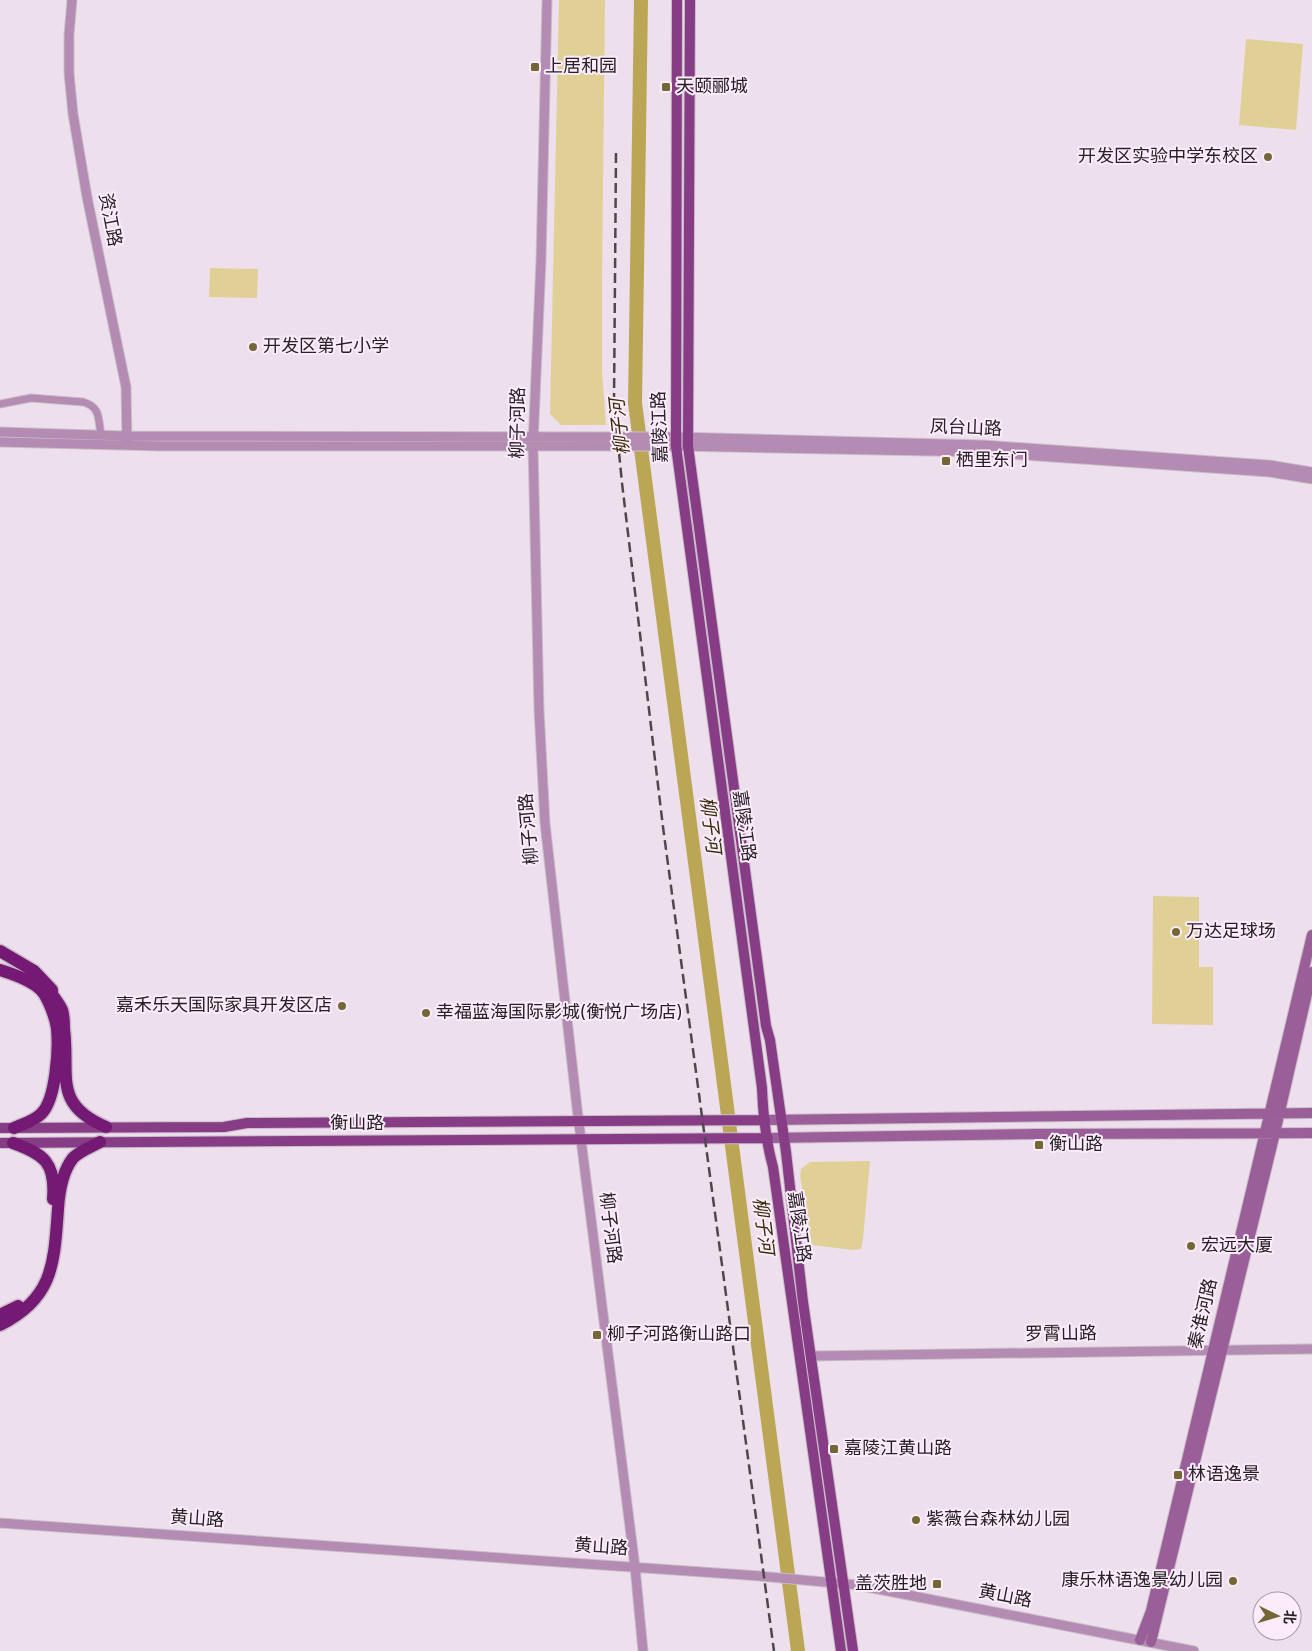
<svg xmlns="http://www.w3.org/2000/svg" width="1312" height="1651" font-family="Overpass,'Noto Sans SC',sans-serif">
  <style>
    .green { fill: #e1d096 }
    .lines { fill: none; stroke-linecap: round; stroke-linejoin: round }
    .river { stroke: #bba656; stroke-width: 14 }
    .minor-casing { stroke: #cabdc9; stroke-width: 9 }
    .tertiary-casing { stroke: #cabdc9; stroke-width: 11 }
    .secondary-casing { stroke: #cabdc9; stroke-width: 12 }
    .primary-casing { stroke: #cabdc9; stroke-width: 12 }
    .motorway-casing { stroke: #cabdc9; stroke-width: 15 }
    .minor { stroke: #b48bb2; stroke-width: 7 }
    .tertiary { stroke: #b48bb2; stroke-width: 9 }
    .secondary { stroke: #9a5f99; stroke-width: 10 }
    .primary { stroke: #863d85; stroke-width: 10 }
    .motorway { stroke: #741974; stroke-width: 12 }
    .rail { stroke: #4f474e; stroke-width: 2.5; stroke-dasharray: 10 5; stroke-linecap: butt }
    .poi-dot { fill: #756735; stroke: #fcecfb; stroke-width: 2 }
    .labels { text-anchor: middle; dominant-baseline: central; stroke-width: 4; stroke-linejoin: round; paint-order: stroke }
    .poi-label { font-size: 18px; fill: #262126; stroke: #fcecfb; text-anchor: start }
    .street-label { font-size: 18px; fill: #262126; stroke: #fcecfb }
    .water-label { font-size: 19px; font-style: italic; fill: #372d09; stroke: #fcecfb }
  </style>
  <rect width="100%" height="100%" fill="#eedfed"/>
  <path class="green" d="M 559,0 L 605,0 L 602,283 L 602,372 L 606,425 L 561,425 L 550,414 Z
    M 1246,39 L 1303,44 L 1296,130 L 1239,125 Z
    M 210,268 L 258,269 L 257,298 L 209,297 Z
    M 1153,896 L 1199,897 L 1199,967 L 1213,967 L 1213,1025 L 1152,1024 Z
    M 870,1161 L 863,1239 L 861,1249 L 853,1250 L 812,1245 L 800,1176 L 801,1169 L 810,1162 Z"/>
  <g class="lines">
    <path class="river" d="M 641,0 L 635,403 L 798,1651"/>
    <defs>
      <path id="minor" d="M 0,404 L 31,398 L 83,402 C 101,407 98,419 101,435"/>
      <path id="tertiary" d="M 72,0 L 69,35 L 69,73 L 73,114 L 87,197 L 126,387 L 127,442
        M 547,0 L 541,260 L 533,445 L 539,710 L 545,823 L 577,1108 L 635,1567 L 643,1651
        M 0,432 L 126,436 L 676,437 L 983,445 L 1269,465 L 1312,472
        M 0,442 L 160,446 L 676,446 L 982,452 L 1269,472 L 1312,479
        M 811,1356 L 1312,1349
        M 0,1523 L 760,1576 L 857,1585 L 1194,1651"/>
      <path id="secondary" d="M 765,1120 L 1312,1113
        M 768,1138 L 1036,1134 L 1312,1133
        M 1140,1640 L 1151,1611 L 1312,935
        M 1151,1642 L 1275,1133 L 1312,972"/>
      <path id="primary" d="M 677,0 L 676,446 L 762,1088 C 763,1114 766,1142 773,1167 L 841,1651
        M 690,0 L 688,446 L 766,1026 L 770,1040 L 786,1152 L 803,1302 L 853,1651
        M 0,1128 L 224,1127 L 247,1123 L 765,1120
        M 0,1143 L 768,1138"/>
      <path id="motorway" d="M 0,951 L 34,971 L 52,990 L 52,994 C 55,999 60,1005 62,1010 C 64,1016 64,1023 64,1029 C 70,1075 52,1104 106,1127
        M 0,970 C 13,974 31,980 41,990 C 48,997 56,1019 57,1029 C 59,1049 56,1100 41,1114 C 34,1121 23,1124 14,1128
        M 13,1143 C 44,1154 56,1163 53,1199
        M 0,1315 L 18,1306
        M 0,1325 C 54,1298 54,1263 58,1209 C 59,1192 62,1172 73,1158 C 80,1151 91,1147 100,1142"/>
    </defs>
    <use href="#minor" class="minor-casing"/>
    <use href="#tertiary" class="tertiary-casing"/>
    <use href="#secondary" class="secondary-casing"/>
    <use href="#primary" class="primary-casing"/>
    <use href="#motorway" class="motorway-casing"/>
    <use href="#minor" class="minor"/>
    <use href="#tertiary" class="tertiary"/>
    <use href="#secondary" class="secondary"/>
    <use href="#primary" class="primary"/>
    <use href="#motorway" class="motorway"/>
    <path class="rail" d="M 616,153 L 614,402 L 622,483 L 663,827 L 774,1651"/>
  </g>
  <g class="poi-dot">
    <rect x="530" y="62" width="10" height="10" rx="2.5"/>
    <rect x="661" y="82" width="10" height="10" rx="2.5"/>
    <circle cx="1268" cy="157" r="5"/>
    <circle cx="253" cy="347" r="5"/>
    <rect x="941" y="456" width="10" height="10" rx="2.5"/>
    <circle cx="1176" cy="932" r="5"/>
    <circle cx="342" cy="1006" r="5"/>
    <circle cx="426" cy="1013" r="5"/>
    <rect x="1034" y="1140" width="10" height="10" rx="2.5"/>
    <circle cx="1191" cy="1246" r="5"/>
    <rect x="592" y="1330" width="10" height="10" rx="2.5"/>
    <rect x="829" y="1444" width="10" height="10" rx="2.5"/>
    <rect x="1173" y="1470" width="10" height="10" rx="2.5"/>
    <circle cx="916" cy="1520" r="5"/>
    <circle cx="1233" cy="1581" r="5"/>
    <rect x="932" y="1579" width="10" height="10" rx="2.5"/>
  </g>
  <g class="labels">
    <g class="poi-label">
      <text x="545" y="67">上居和园</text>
      <text x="676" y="87">天颐郦城</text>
      <text x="1258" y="157" text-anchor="end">开发区实验中学东校区</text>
      <text x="263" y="347">开发区第七小学</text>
      <text x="956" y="461">栖里东门</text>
      <text x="1186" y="932">万达足球场</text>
      <text x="332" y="1006" text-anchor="end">嘉禾乐天国际家具开发区店</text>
      <text x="436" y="1013">幸福蓝海国际影城(衡悦广场店)</text>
      <text x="1049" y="1145">衡山路</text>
      <text x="1201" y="1246">宏远大厦</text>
      <text x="607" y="1335">柳子河路衡山路口</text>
      <text x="844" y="1449">嘉陵江黄山路</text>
      <text x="1188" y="1475">林语逸景</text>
      <text x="926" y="1520">紫薇台森林幼儿园</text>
      <text x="1223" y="1581" text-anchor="end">康乐林语逸景幼儿园</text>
      <text x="927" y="1584" text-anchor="end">盖茨胜地</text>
    </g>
    <g class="street-label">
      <text transform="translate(109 220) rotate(79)">资江路</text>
      <text transform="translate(519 423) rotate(-89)">柳子河路</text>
      <text transform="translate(661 427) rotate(-92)">嘉陵江路</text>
      <text transform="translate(966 429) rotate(2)">凤台山路</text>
      <text transform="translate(743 826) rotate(82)">嘉陵江路</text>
      <text transform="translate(530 829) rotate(-95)">柳子河路</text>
      <text x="357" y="1124">衡山路</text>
      <text transform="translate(798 1227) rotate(82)">嘉陵江路</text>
      <text transform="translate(609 1228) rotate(83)">柳子河路</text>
      <text transform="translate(1204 1314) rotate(-77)">秦淮河路</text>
      <text transform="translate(1061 1335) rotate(-1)">罗霄山路</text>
      <text transform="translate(197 1520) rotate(4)">黄山路</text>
      <text transform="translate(601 1548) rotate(4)">黄山路</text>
      <text transform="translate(1005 1597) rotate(11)">黄山路</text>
    </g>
    <g class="water-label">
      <text transform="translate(621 427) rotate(-96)">柳子河</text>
      <text transform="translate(709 825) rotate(83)">柳子河</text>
      <text transform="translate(762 1226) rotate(83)">柳子河</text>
    </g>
  </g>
  <g transform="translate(1277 1616) rotate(95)"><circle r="24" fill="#fcecfb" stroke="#a69ba6"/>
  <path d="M0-4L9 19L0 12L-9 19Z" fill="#756735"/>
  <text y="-8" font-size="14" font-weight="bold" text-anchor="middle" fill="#262126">北</text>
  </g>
</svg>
